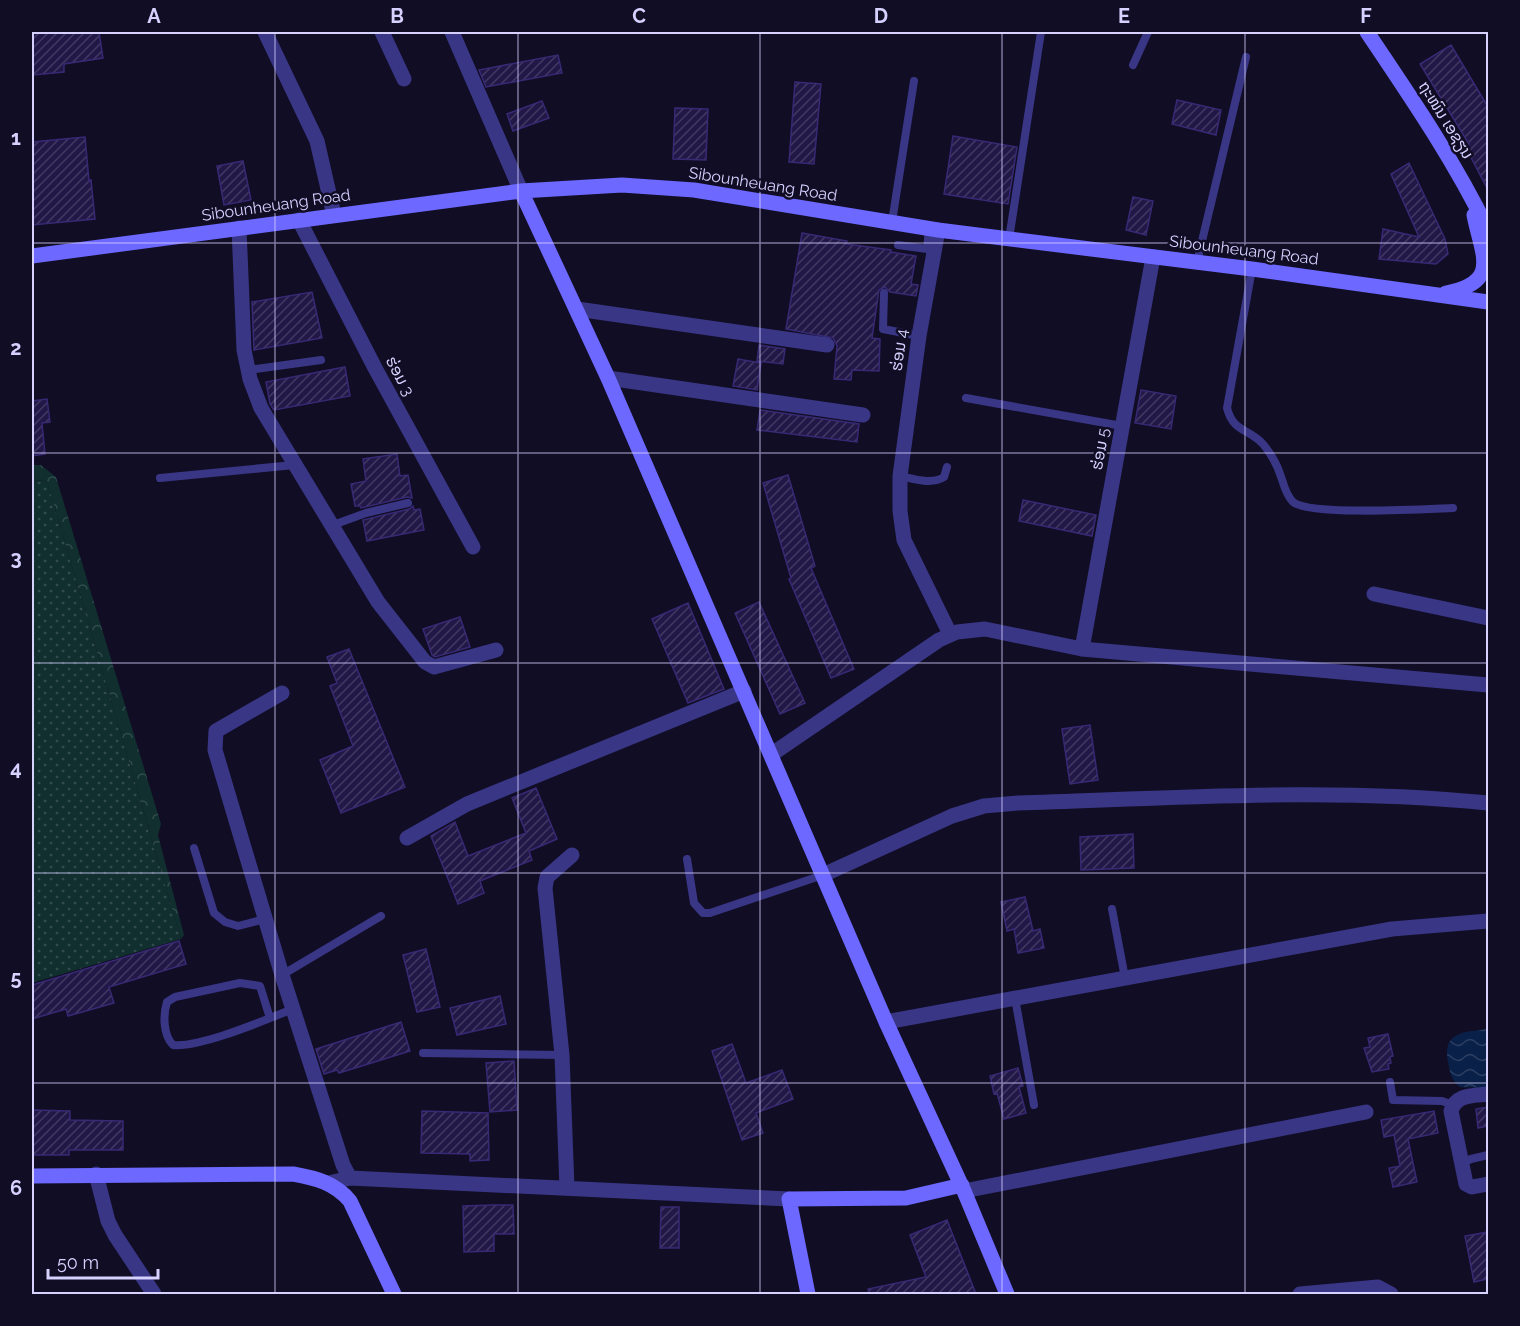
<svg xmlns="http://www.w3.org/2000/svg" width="1520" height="1326" font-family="Raleway,'Noto Sans Lao',sans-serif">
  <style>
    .grass { fill: url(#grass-dots) }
    .forest { fill: url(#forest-crowns) }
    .water { fill: url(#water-waves) }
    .building { fill: url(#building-hatch); stroke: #382974; stroke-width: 1.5 }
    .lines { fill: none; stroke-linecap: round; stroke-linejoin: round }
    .lane { stroke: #393686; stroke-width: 8 }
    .street { stroke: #393686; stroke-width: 15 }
    .secondary { stroke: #6d68ff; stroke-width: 15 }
    .grid { fill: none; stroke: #d6d1ff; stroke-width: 1.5; stroke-opacity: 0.55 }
    .labels { text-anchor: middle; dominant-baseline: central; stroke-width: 5; stroke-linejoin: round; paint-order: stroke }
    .street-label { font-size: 16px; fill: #d6d1ff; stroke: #110d25 }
    .neatline { fill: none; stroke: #d6d1ff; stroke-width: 2 }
    .grid-label { font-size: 20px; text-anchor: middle; font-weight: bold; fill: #d6d1ff }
  </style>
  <defs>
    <pattern id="grass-dots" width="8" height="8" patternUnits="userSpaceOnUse" patternTransform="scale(1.5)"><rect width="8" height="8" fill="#102f2e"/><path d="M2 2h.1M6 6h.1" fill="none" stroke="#324c4d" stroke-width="1.8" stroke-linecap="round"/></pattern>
    <pattern id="forest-crowns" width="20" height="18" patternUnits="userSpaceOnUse" patternTransform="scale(1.5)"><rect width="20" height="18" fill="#102f2e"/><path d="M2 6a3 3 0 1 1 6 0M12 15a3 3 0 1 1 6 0" fill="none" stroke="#324c4d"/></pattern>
    <pattern id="water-waves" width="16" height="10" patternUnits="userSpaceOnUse" patternTransform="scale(1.5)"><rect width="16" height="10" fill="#092048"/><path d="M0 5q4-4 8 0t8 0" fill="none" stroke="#2c3f63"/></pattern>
    <pattern id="building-hatch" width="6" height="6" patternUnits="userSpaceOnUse" patternTransform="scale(1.5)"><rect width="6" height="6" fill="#221847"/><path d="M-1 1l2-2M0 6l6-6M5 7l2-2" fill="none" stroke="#413963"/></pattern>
  </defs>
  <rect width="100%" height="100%" fill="#110d25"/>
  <path class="grass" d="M 32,480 L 47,481 L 181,939 L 32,983 Z"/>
  <path class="forest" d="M 32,465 L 41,465 L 56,477 L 161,824 L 158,835 L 184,935 L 181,939 L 47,481 L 32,480 Z"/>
  <path class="water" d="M 1488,1029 L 1488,1088 L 1460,1087 C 1451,1080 1450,1072 1448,1062 C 1442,1031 1465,1032 1488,1029 Z"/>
  <path class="building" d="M 32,32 L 99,32 L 103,58 L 64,64 L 64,72 L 33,75 Z
    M 1451,45 L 1488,107 L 1488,190 L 1465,146 L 1469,144 L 1420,64 Z
    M 558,55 L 562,73 L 486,87 L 479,70 Z
    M 795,82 L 821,84 L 814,164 L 789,162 Z
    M 1177,100 L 1221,110 L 1216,135 L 1172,124 Z
    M 542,101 L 549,118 L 513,131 L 507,114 Z
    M 675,108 L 708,109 L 706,160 L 673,159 Z
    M 953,136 L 1017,147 L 1008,204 L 944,194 Z
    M 85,137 L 89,181 L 91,180 L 95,219 L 32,225 L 32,142 Z
    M 243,161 L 251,200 L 224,205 L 217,166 Z
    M 1409,163 L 1445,239 L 1448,254 L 1436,264 L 1379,259 L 1383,229 L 1419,237 L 1391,174 Z
    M 1133,197 L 1153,201 L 1146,235 L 1126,230 Z
    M 802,233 L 847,241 L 846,244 L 891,250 L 891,252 L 916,256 L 911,284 L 918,285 L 916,296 L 890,292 L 885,287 L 879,290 L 872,338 L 880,339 L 879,371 L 852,370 L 851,380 L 834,379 L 837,346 L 833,338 L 786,329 Z
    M 312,292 L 322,338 L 254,350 L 252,302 Z
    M 759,345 L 785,349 L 783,364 L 757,361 Z
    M 738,359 L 761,363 L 757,390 L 733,386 Z
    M 345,367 L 350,396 L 274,410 L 270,404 L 266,382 Z
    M 1141,390 L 1176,396 L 1171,429 L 1135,423 Z
    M 47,399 L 50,422 L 42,423 L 45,454 L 32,456 L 32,401 Z
    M 760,410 L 859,424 L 857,442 L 757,430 Z
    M 397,454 L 400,476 L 408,475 L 412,498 L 407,497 L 361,508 L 360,506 L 355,506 L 351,484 L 366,481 L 363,459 Z
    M 788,475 L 815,566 L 811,568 L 854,669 L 831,678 L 789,579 L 791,578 L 763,483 Z
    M 1023,500 L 1096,515 L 1092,536 L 1019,521 Z
    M 413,506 L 414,510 L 420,509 L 424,530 L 367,541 L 363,520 L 409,509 Z
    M 759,602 L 805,703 L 780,714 L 735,613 Z
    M 688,603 L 724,689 L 688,703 L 652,619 Z
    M 460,617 L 470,647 L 435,657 L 432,655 L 423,629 Z
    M 349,649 L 405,787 L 341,813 L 320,760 L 353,746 L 330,686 L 337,683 L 327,657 Z
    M 1090,725 L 1098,780 L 1070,784 L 1062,729 Z
    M 536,788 L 557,839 L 529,851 L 532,860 L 480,881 L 484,893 L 458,904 L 431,836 L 455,822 L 468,856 L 526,833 L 512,798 Z
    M 1133,834 L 1134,868 L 1081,870 L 1080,837 Z
    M 1025,897 L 1033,931 L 1040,929 L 1044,948 L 1018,953 L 1014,929 L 1007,931 L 1001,902 Z
    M 179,941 L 186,964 L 109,987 L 114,1003 L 68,1016 L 66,1009 L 32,1019 L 32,985 Z
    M 426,949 L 440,1007 L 417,1012 L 403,955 Z
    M 500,996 L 506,1024 L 457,1035 L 450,1008 Z
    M 401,1022 L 410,1051 L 339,1073 L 337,1070 L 324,1074 L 316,1049 Z
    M 1388,1034 L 1393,1056 L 1390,1057 L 1391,1063 L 1388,1064 L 1389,1069 L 1372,1072 L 1364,1048 L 1370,1047 L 1368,1038 Z
    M 732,1044 L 746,1083 L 782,1070 L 793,1099 L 756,1113 L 763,1133 L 742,1140 L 712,1051 Z
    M 514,1061 L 517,1110 L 490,1112 L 486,1063 Z
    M 1018,1068 L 1023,1086 L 1019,1087 L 1026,1113 L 1004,1119 L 997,1093 L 994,1094 L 990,1076 Z
    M 1488,1107 L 1488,1126 L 1478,1128 L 1476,1109 Z
    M 33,1110 L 70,1111 L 70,1120 L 123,1121 L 123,1150 L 69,1150 L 69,1155 L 33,1155 Z
    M 422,1111 L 488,1113 L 489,1160 L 470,1161 L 470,1154 L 421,1153 Z
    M 1434,1111 L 1438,1133 L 1408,1139 L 1417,1182 L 1393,1187 L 1389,1168 L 1400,1166 L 1394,1135 L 1384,1137 L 1381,1120 Z
    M 493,1205 L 513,1205 L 514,1234 L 494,1234 L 494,1251 L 464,1252 L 463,1206 Z
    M 661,1207 L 679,1207 L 679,1248 L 660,1248 Z
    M 947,1220 L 976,1294 L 869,1294 L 868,1289 L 926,1277 L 910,1235 Z
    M 1488,1232 L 1488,1279 L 1474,1282 L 1465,1236 Z"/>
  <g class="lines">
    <path class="lane" d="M 1133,65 L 1148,32
      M 892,222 L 914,81
      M 1009,239 L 1041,32
      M 898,245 L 927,249 L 929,229
      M 1197,262 L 1246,57
      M 1252,269 L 1227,408 C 1233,431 1246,428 1261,442 C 1268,449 1277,464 1280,474 C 1284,484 1285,494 1293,502 C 1310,516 1426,509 1453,508
      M 884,293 L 883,329 L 919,336
      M 248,370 L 321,360
      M 966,398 L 1122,426
      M 900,476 C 914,479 932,485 944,477 L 947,467
      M 160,478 L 294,465
      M 333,525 L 366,513 L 408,503
      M 194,848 L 214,913 L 225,922 L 238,926 L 265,919
      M 687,859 L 694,903 L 703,913 L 710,913 L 823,875
      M 1112,909 L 1125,978
      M 282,975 L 381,916
      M 1015,998 L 1034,1105
      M 270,1018 L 260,986 L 240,983 L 175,997 L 167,1002 C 163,1015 163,1035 173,1045 C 200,1048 265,1020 293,1009
      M 423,1053 L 562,1055
      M 1390,1082 L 1393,1100 L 1442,1101 L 1453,1105
      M 1462,1163 L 1471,1159 L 1488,1155"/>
    <path class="street" d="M 265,32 L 317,141 L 334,215
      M 382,32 L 404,79
      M 452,32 L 521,191
      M 299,220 L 375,368 L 473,547
      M 239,228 L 244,350 L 250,379 L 261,408 L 378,602 L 425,662 L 434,667 L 496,650
      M 938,230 L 919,336 L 900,476 L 900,511 L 904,540 L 950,634
      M 577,309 L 827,345
      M 608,378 L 863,415
      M 1374,594 L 1488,618
      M 1082,649 L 1153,257
      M 282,693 L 216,731 L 215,750 L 282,975 L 343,1165 L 350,1178
      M 772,754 L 939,640 L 957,632 L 985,629 L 1082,649 L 1488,685
      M 407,838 L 467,804 L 744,691
      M 823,875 L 952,816 L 984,806 L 1018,803 C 1174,798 1333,787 1488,803
      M 886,1022 L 1392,929 L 1488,921
      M 1488,1094 C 1473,1096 1456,1094 1451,1111 L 1466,1184 L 1472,1187 L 1488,1184
      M 96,1174 L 108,1221 L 115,1235 L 154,1294
      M 329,1183 L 350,1178 L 789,1199
      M 567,1188 L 562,1055 L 545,888 L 547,877 L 572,855
      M 964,1191 L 1366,1112
      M 1300,1294 L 1378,1287 L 1391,1294"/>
    <path class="secondary" d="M 1367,32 C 1410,96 1454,160 1488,230
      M 521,191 L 608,378 L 886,1022 L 964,1191 L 1007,1294
      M 32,256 L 521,191 L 622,185 L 694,190 L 938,230 L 1252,269 L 1488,302
      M 1446,293 C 1501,282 1482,256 1474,215
      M 32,1176 L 293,1174 C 316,1178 335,1183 350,1201 L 394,1294
      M 808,1294 L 789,1199 L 906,1198 L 962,1185"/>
  </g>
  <path class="grid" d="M 275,32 L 275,1294M 518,32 L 518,1294M 760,32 L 760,1294M 1002,32 L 1002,1294M 1245,32 L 1245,1294M 32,243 L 1488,243M 32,453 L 1488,453M 32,663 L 1488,663M 32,873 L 1488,873M 32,1083 L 1488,1083"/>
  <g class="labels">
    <g class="street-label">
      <text transform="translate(1446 120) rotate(58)">ຖະໜົນ ເອຊຽນ</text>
      <text transform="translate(763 184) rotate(9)">Sibounheuang Road</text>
      <text transform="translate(276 205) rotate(-8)">Sibounheuang Road</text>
      <text transform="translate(1244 250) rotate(7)">Sibounheuang Road</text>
      <text transform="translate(899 350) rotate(-82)">ຮ່ອມ 4</text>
      <text transform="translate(400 376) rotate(62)">ຮ່ອມ 3</text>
      <text transform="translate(1100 449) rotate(-80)">ຮ່ອມ 5</text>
    </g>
  </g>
  <rect width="1520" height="1326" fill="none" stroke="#110d25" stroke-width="66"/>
  <path d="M48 1269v9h110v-9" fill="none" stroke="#d6d1ff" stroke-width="3"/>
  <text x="57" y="1269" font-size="18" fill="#d6d1ff" stroke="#110d25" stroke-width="4.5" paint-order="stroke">50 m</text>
  <rect x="33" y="33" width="1454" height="1260" class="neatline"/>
  <g class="grid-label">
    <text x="154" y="23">A</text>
    <text x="397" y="23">B</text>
    <text x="639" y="23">C</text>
    <text x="881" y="23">D</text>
    <text x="1124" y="23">E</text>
    <text x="1366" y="23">F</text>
    <text x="16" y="145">1</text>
    <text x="16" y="355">2</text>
    <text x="16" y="565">3</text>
    <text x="16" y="775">4</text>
    <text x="16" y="985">5</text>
    <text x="16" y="1195">6</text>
  </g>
</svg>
